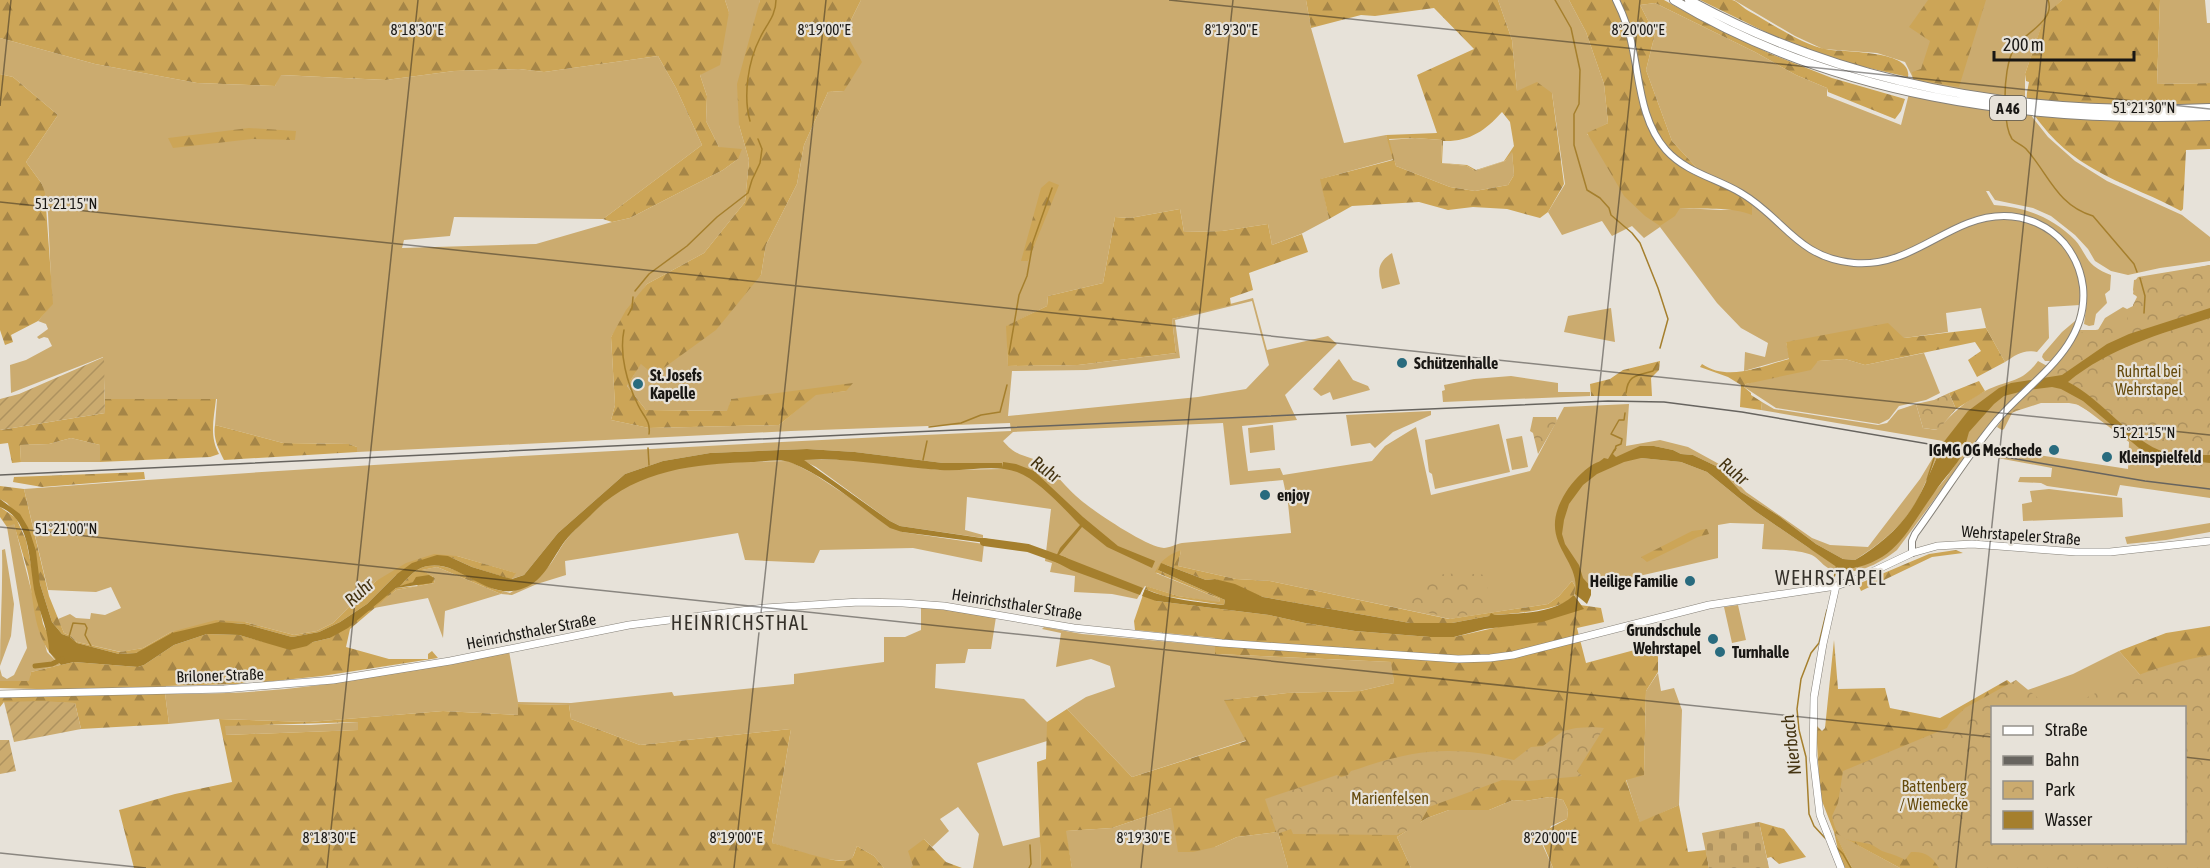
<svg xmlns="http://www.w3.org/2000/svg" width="2210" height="868" font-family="'Asap Condensed',sans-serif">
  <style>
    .grass { fill: #cbab6f; fill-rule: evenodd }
    .forest { fill: url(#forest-firs); fill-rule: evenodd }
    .cemetery { fill: url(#cemetery-stones) }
    .park { fill: url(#park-crowns) }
    .garden { fill: url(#garden-furrows) }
    .water { fill: #a57f2d }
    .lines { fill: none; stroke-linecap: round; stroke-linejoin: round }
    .stream { stroke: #a57f2d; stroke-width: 1.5 }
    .canal { stroke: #a57f2d; stroke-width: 5 }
    .river { stroke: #a57f2d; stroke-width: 8 }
    .tertiary-casing { stroke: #858078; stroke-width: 8 }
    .secondary-casing { stroke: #858078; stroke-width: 8 }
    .motorway-casing { stroke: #858078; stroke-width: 10 }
    .tertiary { stroke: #fff; stroke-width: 6 }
    .secondary { stroke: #fff; stroke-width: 7 }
    .motorway { stroke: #fff; stroke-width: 8 }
    .rail { stroke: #67645f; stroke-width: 1.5 }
    .ticks { fill: none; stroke: #191714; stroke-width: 1.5; stroke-opacity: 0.45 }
    .poi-dot { fill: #296b7e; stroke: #e7e2d9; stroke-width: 2 }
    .labels { text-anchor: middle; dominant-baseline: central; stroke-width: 4.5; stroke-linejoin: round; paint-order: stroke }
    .shield { fill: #e7e2d9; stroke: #57544f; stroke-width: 1.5 }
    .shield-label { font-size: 15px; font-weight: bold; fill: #191714 }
    .poi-label { font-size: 16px; font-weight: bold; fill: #191714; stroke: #e7e2d9; text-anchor: start }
    .park-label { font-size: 16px; fill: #664b0d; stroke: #e7e2d9 }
    .street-label { font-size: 16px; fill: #191714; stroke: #e7e2d9 }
    .water-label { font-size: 18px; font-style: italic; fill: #431; stroke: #e7e2d9 }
    .quarter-label { font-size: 20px; letter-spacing: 1.5px; fill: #35312a; stroke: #e7e2d9 }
    .ticks-label { font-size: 15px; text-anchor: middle; fill: #191714; stroke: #e7e2d9; stroke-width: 4.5; stroke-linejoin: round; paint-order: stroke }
  </style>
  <defs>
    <pattern id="forest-firs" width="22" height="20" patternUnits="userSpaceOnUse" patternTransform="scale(1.5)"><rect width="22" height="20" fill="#cca557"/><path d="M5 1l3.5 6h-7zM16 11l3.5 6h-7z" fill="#a58547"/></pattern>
    <pattern id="cemetery-stones" width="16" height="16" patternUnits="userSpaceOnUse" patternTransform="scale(1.5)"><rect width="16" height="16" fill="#cbab6f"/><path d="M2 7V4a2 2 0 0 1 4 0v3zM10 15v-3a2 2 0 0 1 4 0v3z" fill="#ae925f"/></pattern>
    <pattern id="park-crowns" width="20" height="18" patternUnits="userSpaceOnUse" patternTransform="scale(1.5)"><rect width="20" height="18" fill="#cbab6f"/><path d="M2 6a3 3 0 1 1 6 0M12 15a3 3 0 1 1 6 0" fill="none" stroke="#ae925f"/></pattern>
    <pattern id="garden-furrows" width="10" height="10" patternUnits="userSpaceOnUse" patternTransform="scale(1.5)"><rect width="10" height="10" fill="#cbab6f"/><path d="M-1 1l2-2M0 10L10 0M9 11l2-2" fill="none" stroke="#ae925f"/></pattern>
  </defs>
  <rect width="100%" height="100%" fill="#e7e2d9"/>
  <path class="grass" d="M 725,0 L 760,0 L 739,125 L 749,160 L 745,202 L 704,253 L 647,284 L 611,337 L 615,405 L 611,420 L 649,428 L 779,425 L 816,394 L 846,391 L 731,399 L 728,411 L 646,410 L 627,386 L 641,363 L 761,275 L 766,245 L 797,184 L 804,145 L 828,92 L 844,91 L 845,32 L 861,0 L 1306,0 L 1311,28 L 1344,143 L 1386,135 L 1388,140 L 1415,138 L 1442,140 L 1441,163 L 1467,166 L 1475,171 L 1505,161 L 1512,151 L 1514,175 L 1508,185 L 1475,191 L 1450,187 L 1396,166 L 1394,159 L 1321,179 L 1329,219 L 1301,234 L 1272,245 L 1268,224 L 1222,231 L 1184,232 L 1180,209 L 1130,218 L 1115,217 L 1103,283 L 1048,296 L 1047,306 L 1007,326 L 1008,366 L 1078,365 L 1176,353 L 1172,319 L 1253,298 L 1267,350 L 1328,336 L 1337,344 L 1285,395 L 1297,420 L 1242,426 L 1248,471 L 1280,468 L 1283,475 L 1372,461 L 1385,446 L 1416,427 L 1431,495 L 1530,471 L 1564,407 L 1629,404 L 1626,446 L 1660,440 L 1688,447 L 1719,464 L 1746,492 L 1812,538 L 1830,545 L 1868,547 L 1920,479 L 1943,441 L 1761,410 L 1762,402 L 1774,409 L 1878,425 L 1887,423 L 1898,410 L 1916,404 L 1923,428 L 1937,430 C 1952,414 1966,400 1985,391 C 2009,379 2021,384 2038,361 L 2049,367 L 2076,330 L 2098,330 L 2105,318 L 2123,307 L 2127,309 L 2133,306 L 2138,297 L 2133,294 L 2135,281 L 2138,277 L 2210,265 L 2210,455 L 2068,382 L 2028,390 L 2052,387 L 2210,463 L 2210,498 L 2120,485 L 2117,496 L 2047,486 L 2041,483 L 2018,482 L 2020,477 L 2051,477 L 2052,468 L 1976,454 L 1982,444 L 1985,443 L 1994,448 L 2128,469 L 2129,442 L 2080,405 L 2069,403 L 2032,403 L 2012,413 L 2004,429 L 2002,430 L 1997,427 L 2007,413 L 1979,439 L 1897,550 C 1879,564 1852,579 1828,568 C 1821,564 1817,556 1809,554 C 1795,549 1777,550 1762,549 L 1764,524 L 1730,523 L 1718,525 L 1718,558 L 1582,589 L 1577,600 L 1574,594 L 1575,586 L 1572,581 L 1559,596 L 1548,604 L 1450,619 L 1270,581 L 1236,579 L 1178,566 L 1181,550 L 1156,573 L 1220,599 L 1219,603 L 1178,596 L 1145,586 L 1137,599 L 1112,594 L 1074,592 L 1075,576 L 1050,572 L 1052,563 L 1045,561 L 1051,509 L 967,497 L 965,530 L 983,535 L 983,538 L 900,526 L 890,521 L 816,467 L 802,460 L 854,460 L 940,470 L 1003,469 L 1001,463 L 943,463 L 855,452 L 807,449 L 710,453 L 663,461 L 625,474 L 558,533 L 524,575 L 511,579 L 515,573 L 457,556 L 376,581 L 333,623 L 317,631 L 294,635 L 245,622 L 171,632 L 143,648 L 121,652 L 77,642 L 71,636 L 64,633 L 58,619 L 70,614 L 76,618 L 90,619 L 91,613 L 105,615 L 121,608 L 111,587 L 96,592 L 48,590 L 24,489 C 353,464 682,446 1011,431 L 1010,423 L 791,431 L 357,452 L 357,447 L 349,444 L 283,443 L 215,425 L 217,399 L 105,399 L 103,357 L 11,393 L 10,365 L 26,360 L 52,346 L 48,338 L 44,337 L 39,339 L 37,337 L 48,329 L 46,324 L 38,321 L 52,304 L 48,213 L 42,184 L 26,162 L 58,115 L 13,77 L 0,74 L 0,38 L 95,64 L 197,83 L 275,86 L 280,75 L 386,80 L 454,71 L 519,69 L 544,72 L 658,56 L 676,88 L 702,145 L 603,219 L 454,217 L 450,236 L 404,240 L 402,248 L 536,244 L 612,222 L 630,218 L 723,170 L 738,159 L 719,147 L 706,121 L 707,96 L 700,75 L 729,12 ZM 1252,301 L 1269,365 L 1246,389 L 1198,397 L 1008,416 L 1012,371 L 1087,370 L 1180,358 L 1175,320 ZM 1223,423 L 1230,485 L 1283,480 L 1288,503 L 1291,533 L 1182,543 C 1176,544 1169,548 1164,548 C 1146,547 1090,509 1076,496 C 1066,487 1057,475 1046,466 C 1030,454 1019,460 1003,441 L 1013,432 ZM 1640,446 L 1654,446 L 1673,450 L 1681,454 L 1693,455 L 1718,467 L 1741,492 L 1779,516 L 1816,544 L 1843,559 L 1855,560 C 1880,544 1904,525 1918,499 C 1926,482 1933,464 1942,447 L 1963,451 C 1944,491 1889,536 1856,568 L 1809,548 L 1755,511 L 1707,472 L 1681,462 L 1641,458 Z
    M 1498,0 L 1569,0 L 1586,32 L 1604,84 L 1608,123 L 1587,134 L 1680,208 L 1721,210 L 1737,209 L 1752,199 L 1695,169 L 1696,167 L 1672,141 L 1646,70 L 1655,34 L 1640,5 L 1655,3 L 1755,52 L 1796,75 L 1827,88 L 1827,96 L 1901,125 L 1913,78 L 1905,62 L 1877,53 L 1823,49 L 1795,36 L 1734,0 L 2062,0 L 2045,16 L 2025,74 L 2025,104 L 2033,118 L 2048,137 L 2075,161 L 2107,181 L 2182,215 L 2210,237 L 2210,261 L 2160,268 L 2128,275 L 2111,271 L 2095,261 L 2088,249 L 2075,235 L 2051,216 L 2033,208 L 1995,200 L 1989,191 L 1986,191 L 1994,205 C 2025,207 2052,217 2075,240 C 2082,247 2086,260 2094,266 C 2099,270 2105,273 2111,275 L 2110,290 L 2105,294 L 2107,303 L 2096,314 L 2094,325 L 2089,326 L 2084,324 L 2087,301 L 2080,305 L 2048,307 L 2049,338 L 2037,352 C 2023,349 2016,355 2005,362 L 1986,328 L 1981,308 L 1946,313 L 1948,332 L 1904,338 L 1786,342 L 1790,358 L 1744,371 L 1745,352 L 1765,357 L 1768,343 L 1741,328 L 1717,303 L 1660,227 L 1644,238 L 1632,226 L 1612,236 L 1602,221 L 1562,235 L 1548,212 L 1565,184 L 1552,93 L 1517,91 L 1512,40 Z
    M 2160,0 L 2205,0 L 2207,23 L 2210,23 L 2210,83 L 2157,84 Z
    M 1392,253 L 1400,284 L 1382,289 C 1378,272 1376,263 1392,253 Z
    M 1611,308 L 1615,342 L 1564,332 L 1568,316 Z
    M 2075,321 L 2076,323 C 2070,338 2062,350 2051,361 L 2045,361 L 2042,357 L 2043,354 L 2062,332 Z
    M 1924,353 L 1940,393 L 1926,400 L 1899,406 L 1889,419 L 1879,424 L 1776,408 L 1744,387 L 1746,384 L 1818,361 L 1845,359 L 1865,365 Z
    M 1339,359 L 1353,380 L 1368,386 L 1370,390 L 1333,400 L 1330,392 L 1321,396 L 1313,389 Z
    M 1511,376 L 1558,383 L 1558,392 L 1590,392 L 1590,396 L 1443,402 L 1442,391 L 1445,390 L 1444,385 L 1474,379 Z
    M 1431,411 L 1431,415 L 1393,432 L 1375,448 L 1370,443 L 1351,446 L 1346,415 Z
    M 1499,424 L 1510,472 L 1435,489 L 1432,474 L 1429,472 L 1425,440 Z
    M 1273,425 L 1275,450 L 1250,453 L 1248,428 Z
    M 1522,436 L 1528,467 L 1512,470 L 1506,439 Z
    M 71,438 L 100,445 L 100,462 L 21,462 L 20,445 L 49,444 Z
    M 789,461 L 814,474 L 902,532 L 984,544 L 982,562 L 913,548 L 820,550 L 814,563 L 745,560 L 738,533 L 565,561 L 566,575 L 537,584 L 512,595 L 501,594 L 445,611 L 443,638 L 428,598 L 374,608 L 396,590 L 434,583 L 435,578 L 421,570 L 437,567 L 501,594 L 503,591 L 510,593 C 522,585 539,578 548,567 C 555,559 559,549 566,540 C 576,528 589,516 601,505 C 651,458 726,463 789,461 Z
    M 2049,489 L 2122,498 L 2123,517 L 2023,521 L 2022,504 L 2032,502 L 2030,491 Z
    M 14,523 L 47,652 L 60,665 L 31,672 L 30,681 L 0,681 L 0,669 L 2,676 L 7,679 L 14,675 L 27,648 L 7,527 Z
    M 2210,523 L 2210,532 L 2166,540 L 2127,544 L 2125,537 Z
    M 5,549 L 14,604 L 11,636 L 0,666 C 0,627 3,589 2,550 Z
    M 1738,605 L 1746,640 L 1732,643 L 1724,607 Z
    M 921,607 L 960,610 L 996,617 L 991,649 L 968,649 L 965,663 L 936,664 L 935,688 L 1024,699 L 1047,722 L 1047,741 L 977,763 L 1003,846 L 1040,837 L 1041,868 L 973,868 L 979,834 L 958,807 L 940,819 L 949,831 L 932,847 L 924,839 L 913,867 L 910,868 L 884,868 L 874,856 L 857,846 L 852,859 L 848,861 L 822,859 L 772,843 L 791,729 L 640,745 L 571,719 L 569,705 L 518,704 L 518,715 L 443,711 L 310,722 L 219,719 L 169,724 L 165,693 C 281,698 395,674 509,651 L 518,702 L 571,703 L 672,692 L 674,696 L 794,684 L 794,674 L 884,662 L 884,637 L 905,637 L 921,630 Z
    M 1044,627 L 1082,634 L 1215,646 L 1215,654 L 1392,662 L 1394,683 L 1360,691 L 1287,693 L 1225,700 L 1247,740 L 1132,777 L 1067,709 L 1086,697 L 1115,687 L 1110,666 L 1091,659 L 1056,667 L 1061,633 L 1042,629 Z
    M 2119,651 L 2141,676 L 2083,707 L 2045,707 L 2022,692 L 2073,674 Z
    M 1658,673 L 1661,691 L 1674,688 L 1682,710 L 1679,805 L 1640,823 L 1626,779 L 1644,774 L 1646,691 Z
    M 358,722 L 359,730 L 225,735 L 224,725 L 311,725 Z
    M 1550,797 L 1563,800 L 1568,810 L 1567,819 L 1551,826 L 1542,844 L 1553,868 L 1411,868 L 1397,837 L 1427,818 L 1449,810 L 1489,810 L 1513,800 L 1525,801 Z
    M 1171,808 L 1215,847 L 1237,837 L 1278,832 L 1288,868 L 1072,868 L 1065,831 L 1112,828 Z
    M 1834,832 L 1900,868 L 1852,868 Z"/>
  <path class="forest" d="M 0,0 L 725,0 L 729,12 L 720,65 L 700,75 L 707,96 L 706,121 L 719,147 L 742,149 L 738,159 L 723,170 L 630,218 L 612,222 L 603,219 L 702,145 L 676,88 L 658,56 L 544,72 L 519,69 L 454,71 L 386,80 L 281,75 L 275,86 L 197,83 L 95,64 L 0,38 Z
    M 760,0 L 861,0 L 845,32 L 862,62 L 844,91 L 828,92 L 804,145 L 797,184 L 766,245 L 761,275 L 716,330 L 654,375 L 641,364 L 627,386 L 646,410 L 727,411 L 731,399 L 853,383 L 846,391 L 816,395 L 779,425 L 649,428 L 611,420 L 615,405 L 611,337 L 626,310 L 647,284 L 704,253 L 745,202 L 749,160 L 739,125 L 737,84 Z
    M 1306,0 L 1498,0 L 1512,40 L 1517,91 L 1537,82 L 1552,93 L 1564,184 L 1548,212 L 1540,218 L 1507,209 L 1473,207 L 1448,210 L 1419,202 L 1352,206 L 1329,219 L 1320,179 L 1393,160 L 1386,135 L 1437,133 L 1417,75 L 1474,49 L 1434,8 L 1375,16 L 1361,15 L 1311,28 ZM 1502,112 L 1510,122 L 1514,146 L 1504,161 L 1476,170 L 1467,165 L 1442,163 L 1443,141 C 1469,142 1485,131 1502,112 ZM 1415,138 L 1442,140 L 1441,163 L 1467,166 L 1475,171 L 1505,161 L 1512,152 L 1514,175 L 1508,185 L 1475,191 L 1450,187 L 1396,166 L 1389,139 Z
    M 1569,0 L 1614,0 L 1630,47 L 1619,0 L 1664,0 L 1704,22 L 1771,54 L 1832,78 L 1905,99 L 1901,111 L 1895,119 L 1828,92 L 1827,88 L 1796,75 L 1755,52 L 1655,3 L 1640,5 L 1655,34 L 1646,70 L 1672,141 L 1696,167 L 1693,174 L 1726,188 L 1752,202 L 1752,215 C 1730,206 1704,210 1680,208 L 1675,216 L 1660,226 L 1645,216 L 1624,196 L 1587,133 L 1608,123 L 1604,84 L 1586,32 Z
    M 1700,0 C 1710,0 1722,0 1732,0 C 1737,1 1742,7 1747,10 C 1767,21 1803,45 1825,49 C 1843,53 1913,49 1908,77 L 1847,63 L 1786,42 Z
    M 1928,0 L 1986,0 L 1959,87 L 1913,79 L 1912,72 L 1921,69 L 1930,41 L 1909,27 Z
    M 2062,0 L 2160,0 L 2157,84 L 2210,83 L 2210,149 L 2186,150 L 2183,209 L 2181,211 C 2129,183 2080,174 2041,124 C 2036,117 2028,109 2027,100 C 2026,94 2028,88 2029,82 L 2026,81 L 2025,74 L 2045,15 Z
    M 0,74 L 13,77 L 58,115 L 26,162 L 42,184 L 45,193 L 53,304 L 38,321 L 11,335 L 13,342 L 5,345 L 0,330 Z
    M 249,128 L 296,131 L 295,140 L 252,139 L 173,148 L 168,138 Z
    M 1049,181 L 1059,185 L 1028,261 L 1021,261 L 1041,188 Z
    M 1180,209 L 1184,232 L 1222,231 L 1268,224 L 1272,245 L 1302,234 L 1308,252 L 1249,273 L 1253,290 L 1230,298 L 1231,305 L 1172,319 L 1176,353 L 1078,365 L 1008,366 L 1006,326 L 1047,306 L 1048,296 L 1103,283 L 1115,217 L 1130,218 Z
    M 1888,323 L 1904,338 L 1986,328 L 2005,362 L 1977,377 L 1968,360 L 1981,351 L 1975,342 L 1865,365 L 1845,359 L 1818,361 L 1811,370 L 1746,384 L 1744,387 L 1751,393 L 1751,395 L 1762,402 L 1761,410 L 1740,407 L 1741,385 L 1728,377 L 1700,367 L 1702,364 C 1728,382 1762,366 1789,359 L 1786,342 Z
    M 1660,361 L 1659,370 L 1651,378 L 1652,396 L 1591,396 L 1590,384 L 1610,379 L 1623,370 Z
    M 1979,381 L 1985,391 L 1956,409 L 1949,393 Z
    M 105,399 L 216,399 C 214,418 209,436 219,454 L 210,457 L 100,462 L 100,445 L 71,438 L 49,444 L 20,445 L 21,462 L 12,463 L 8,443 L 0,444 L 0,430 L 105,413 Z
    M 215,425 L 283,443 L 349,444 L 357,447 L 357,452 L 224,460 C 218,448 213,439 215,425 Z
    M 144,472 L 145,479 L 42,487 L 13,482 L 14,477 Z
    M 0,486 L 24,489 L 49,596 L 64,633 L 71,636 L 77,642 L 120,652 L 143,648 L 171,632 L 216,620 L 245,622 L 294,635 L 317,631 L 333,623 L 376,581 L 406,563 L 434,554 L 457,556 L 516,573 L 501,594 L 437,567 L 422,570 L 435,578 L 434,583 L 396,590 L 350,629 L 346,647 L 389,659 L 428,659 L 428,654 L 432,651 L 438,658 L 322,676 L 264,682 L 254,680 L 238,684 L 166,686 L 165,693 L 169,724 L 81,729 L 75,703 L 4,702 L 0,707 L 0,697 L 73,690 L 0,688 L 0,681 L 29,681 L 31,672 L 60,665 C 31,635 36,606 27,569 C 23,554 18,539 14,524 L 7,527 L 0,517 L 0,507 L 16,518 L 26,540 L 43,624 L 49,637 L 49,652 L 61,665 L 74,662 L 138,667 L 144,665 L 174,645 L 207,634 L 239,635 L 264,642 L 306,646 L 313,642 L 330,638 L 396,588 L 418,586 L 414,582 L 399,587 C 405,581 413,571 421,568 C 450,557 475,586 502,591 L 511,579 L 472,567 L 448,556 L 397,574 L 367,604 L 340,622 L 319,632 L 292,637 L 245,624 L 219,622 L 136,653 L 119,654 L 77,643 L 70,637 L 62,634 L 52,622 L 40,584 L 29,529 L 7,503 L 0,499 Z
    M 1707,529 L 1709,534 L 1698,537 L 1647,562 L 1641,557 L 1692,531 Z
    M 1181,550 L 1178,566 L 1236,579 L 1270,581 L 1449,619 L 1548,604 L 1559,596 L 1572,581 L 1575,586 C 1575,589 1575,592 1574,595 C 1566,610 1511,614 1495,615 L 1491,614 L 1489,616 L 1452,623 L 1410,623 L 1263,597 L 1215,579 L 1206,580 L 1161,563 L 1158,570 L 1225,600 L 1224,605 L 1164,596 L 1145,589 L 1156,601 L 1269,615 L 1305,623 L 1355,631 L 1430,637 L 1454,637 L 1583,608 L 1580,605 L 1601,608 L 1604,622 L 1577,628 L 1586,663 L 1642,648 L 1658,653 L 1658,672 L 1646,691 L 1644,775 L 1626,780 L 1640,822 L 1679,805 L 1688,852 L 1706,850 L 1709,868 L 1553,868 L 1539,834 L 1567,819 L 1568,810 L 1563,800 L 1550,797 L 1525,801 L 1513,800 L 1489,810 L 1449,810 L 1427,818 L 1397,837 L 1411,868 L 1288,868 L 1278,832 L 1237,837 L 1215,847 L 1193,852 L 1178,852 L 1171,808 L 1112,828 L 1066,831 L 1072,868 L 1041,868 L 1037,762 L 1046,759 L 1047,722 L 1067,709 L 1132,777 L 1246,741 L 1224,700 L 1287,693 L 1360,691 L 1394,683 L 1391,662 L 1215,654 L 1215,638 L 1135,630 L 1134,621 L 1146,586 L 1178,596 L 1219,602 L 1220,599 L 1155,572 C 1161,560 1168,555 1181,550 Z
    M 1956,550 L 1963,553 L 1932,557 L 1861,591 L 1858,584 L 1929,554 Z
    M 2210,626 L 2210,868 L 1900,868 L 1835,833 L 1852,868 L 1842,868 L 1834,832 L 1820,796 L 1816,725 L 1822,731 L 1825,728 L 1834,640 L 1838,689 L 1885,688 L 1890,708 L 1940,718 L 2007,680 L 2022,692 L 1992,708 L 1992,842 L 2184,842 L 2184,708 L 2141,676 L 2119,651 L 2166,633 Z
    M 518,704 L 569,705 L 571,719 L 640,745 L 791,729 L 772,843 C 786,846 841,867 851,859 C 854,857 855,850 857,846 L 874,856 L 884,868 L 134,868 L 119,810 L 175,794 L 232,782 L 219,719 L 310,722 L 443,711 L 518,715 ZM 358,722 L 358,730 L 226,735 L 225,726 Z
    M 1759,822 L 1784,829 L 1806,857 L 1779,864 L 1771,857 L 1767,858 Z
    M 924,839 L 946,862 L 962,868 L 910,868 L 913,866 L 908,851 Z"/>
  <path class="cemetery" d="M 1759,822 L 1769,868 L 1709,868 L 1702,833 Z"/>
  <path class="park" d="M 2210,265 L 2210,467 L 2173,464 L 2151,458 L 2095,415 L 2073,402 L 2041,403 L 2010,413 L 2063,359 L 2080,333 L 2127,324 L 2127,315 L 2134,309 L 2133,305 L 2137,297 L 2133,290 L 2134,280 Z
    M 1949,393 L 1956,409 L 1938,430 L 1923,428 L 1916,404 L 1934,400 Z
    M 1533,417 L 1556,417 L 1557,421 L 1538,454 L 1533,433 L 1530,431 Z
    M 1474,574 L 1490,575 L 1482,613 L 1449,617 L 1405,608 C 1402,569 1447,574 1474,574 Z
    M 2210,655 L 2210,868 L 1939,868 C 1932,856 1925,851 1911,852 L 1905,860 C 1897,855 1890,854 1882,851 C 1878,849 1875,846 1870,844 C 1847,839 1837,843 1832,816 L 1838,803 L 1843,771 L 1947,728 C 1951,719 1959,715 1965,708 L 2016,680 L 2049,707 L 1992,708 L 1992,842 L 2184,842 L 2184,708 L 2069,707 C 2112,683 2161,664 2210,655 Z
    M 1593,727 L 1604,728 L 1577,771 L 1582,776 L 1528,781 L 1502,780 L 1429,807 L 1418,826 L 1397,835 L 1293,834 L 1291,829 L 1277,834 L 1265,799 L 1337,775 L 1341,777 L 1348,775 L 1351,771 L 1358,769 C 1414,749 1455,745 1514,760 L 1531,747 L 1543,746 L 1563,731 L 1576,728 Z"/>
  <path class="garden" d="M 104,357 L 105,413 L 0,430 L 0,399 L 19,394 Z
    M 42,701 L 75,703 L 81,729 L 14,742 L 4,702 Z
    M 0,740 L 9,740 L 16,771 L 0,774 Z"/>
  <path class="water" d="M 2210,308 L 2210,318 C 2160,334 2109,348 2068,382 C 2103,400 2126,436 2159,450 C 2174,456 2194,455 2210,455 L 2210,463 L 2158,458 L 2139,448 L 2083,401 L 2061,389 L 2052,387 L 2027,390 L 2004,396 L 1994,404 L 1969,432 L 1965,446 L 1943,443 L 1968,411 L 1999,388 L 2011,383 L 2062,375 L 2107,344 L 2129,334 Z
    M 1640,446 L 1654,446 L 1673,450 L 1681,454 L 1693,455 L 1718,467 L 1741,492 L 1779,516 L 1816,544 L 1843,559 L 1855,560 C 1880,545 1904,525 1918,498 C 1927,482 1933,464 1942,447 L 1964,451 C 1956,467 1944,478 1934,493 C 1905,533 1896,564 1841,570 L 1755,511 L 1707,472 L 1681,462 L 1641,458 L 1624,462 L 1597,474 L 1583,485 L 1569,504 L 1564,520 L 1562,534 L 1565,544 L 1579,565 L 1583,578 L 1591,587 L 1591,595 L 1587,604 L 1575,594 C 1582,557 1534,543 1566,492 C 1572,482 1583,471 1592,465 C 1597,462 1600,462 1604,458 L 1608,459 L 1614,449 L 1617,448 L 1613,454 L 1616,457 Z
    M 807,449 L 855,452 L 943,463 L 1002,463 L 1003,467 L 1003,462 L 1016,464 L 1034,471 L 1083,517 L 1118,546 L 1155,561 L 1152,568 L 1107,547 L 1082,527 L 1059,555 L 1143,588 L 1140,595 L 1071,570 L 1054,561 L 1060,548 L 1080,525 C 1064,509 1039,480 1017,472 C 994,464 965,472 940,470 C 895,467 849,457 804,460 L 890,521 L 900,526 L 995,540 L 994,544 L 902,532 L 890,528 C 859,506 828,478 792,463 C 781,458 763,462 751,462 C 694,464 636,470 594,512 C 585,521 573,531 565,541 C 553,557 544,581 524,588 C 484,604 458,554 421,568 C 413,571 406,580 400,586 L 413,582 L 416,577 L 429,575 L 434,578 L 432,583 L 396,588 L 348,628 L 330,638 L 313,642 L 307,646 L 290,650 L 239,635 L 207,634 L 174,645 L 144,665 L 138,667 L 74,662 L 61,665 L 49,652 C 49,632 40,613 35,594 C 29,566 32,519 0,507 L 0,499 L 20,514 L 29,529 L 36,551 L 40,584 L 52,622 L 62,634 L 70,637 L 77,643 L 119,654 L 136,653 L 172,633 L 219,622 L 245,624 L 292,637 L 319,632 L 340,622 L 367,604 L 397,574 L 412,563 L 437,555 L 448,556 L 472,567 L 512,579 L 524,575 L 558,533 L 625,474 L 663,461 L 710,453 Z
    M 1161,563 L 1206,580 L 1215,579 L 1235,584 L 1263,597 L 1410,623 L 1452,623 L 1489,616 L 1491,613 L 1495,615 C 1521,613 1554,614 1574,595 L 1584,609 L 1542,622 L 1485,629 L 1454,637 L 1430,637 L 1355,631 L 1305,623 L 1269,615 L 1156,601 L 1142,596 L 1145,589 C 1169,600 1198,602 1224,605 L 1225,600 L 1158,570 Z"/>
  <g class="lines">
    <path class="stream" d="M 1555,0 L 1571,28 L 1580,70 L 1579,104 L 1574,114 L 1574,145 L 1587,190 L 1600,198 L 1609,208 L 1611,215 L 1632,233 L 1640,243 L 1658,288 L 1668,319 L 1660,348
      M 2005,97 C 2005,83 2007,59 2015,47 C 2025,33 2056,20 2048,0
      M 2006,111 C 2006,120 2007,131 2012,139 C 2016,143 2023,145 2027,150 C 2049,175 2057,205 2093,216 L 2134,264 L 2137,272
      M 750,121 C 743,96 748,61 760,38 C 766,25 776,16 776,0
      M 2140,278 L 2145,296 L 2144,313
      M 635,291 L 649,274 L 687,246 L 717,217 L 748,193 L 752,180 L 760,163 L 762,149 L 758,139
      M 628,315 L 632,308 L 633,297
      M 624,330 C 619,354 627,383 638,405 C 643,416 651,421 649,434
      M 1009,354 L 1019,295 L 1027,276 L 1033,242 L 1052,188
      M 1626,393 C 1628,374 1637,376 1653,371 L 1657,364
      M 929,427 L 961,423 L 981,415 L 1000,412 L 1007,385
      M 648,448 L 649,465
      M 1615,450 L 1616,446 L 1621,444 L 1622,439 L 1611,434 L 1619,420 L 1624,420 L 1625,413
      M 923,460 L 927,441
      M 1927,480 L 1935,455 L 1941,451
      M 1834,578 L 1837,564
      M 69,637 L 73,623 L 85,624 L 87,628 L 85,635 L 91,646
      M 1825,838 L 1814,826 L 1809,814 L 1806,757 L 1799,730 L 1797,709 L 1801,679 L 1811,653 L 1819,643 L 1827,610
      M 1836,847 L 1843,854 L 1851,868
      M 1029,868 L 1031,864 L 1030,845"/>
    <path class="canal" d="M 35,666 L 52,664 L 62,659"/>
    <path class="river" d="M 984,542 L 1028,548 L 1064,561"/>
    <defs>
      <path id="tertiary" d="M 1616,0 C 1624,16 1630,33 1633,50 C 1640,84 1642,123 1666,150 C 1687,173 1716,178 1741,193 C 1784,218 1797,258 1854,263 C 1914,268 1949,216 2004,216 C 2027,216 2049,226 2064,243 C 2074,255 2081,271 2083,287 C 2089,348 2031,380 1997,420 C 1967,456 1942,497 1915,534 L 1912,541 L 1912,553"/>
      <path id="secondary" d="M 1836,586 L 1823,644 L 1814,697 L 1813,756 L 1820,815 L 1841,868
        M 0,694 L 224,689 L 333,680 L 450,661 L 629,625 L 765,608 L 859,602 L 903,603 L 944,606 L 1074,628 L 1222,643 L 1458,659 L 1490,658 L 1513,655 L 1709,605 L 1836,586 L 1857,579 L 1912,553 L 1937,546 L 1972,544 L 2076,552 L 2110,552 L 2210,541"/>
      <path id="motorway" d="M 1674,0 C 1834,96 2026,123 2210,116
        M 1689,0 C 1849,88 2029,116 2210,108"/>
    </defs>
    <use href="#tertiary" class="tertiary-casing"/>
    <use href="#secondary" class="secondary-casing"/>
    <use href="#motorway" class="motorway-casing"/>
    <use href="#tertiary" class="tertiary"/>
    <use href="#secondary" class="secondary"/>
    <use href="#motorway" class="motorway"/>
    <path class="rail" d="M 0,475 L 867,434 L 1608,401 L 1664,402 L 1742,412 L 2145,481 L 2210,489"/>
  </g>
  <path class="ticks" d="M 1169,0 L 2210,109M 0,106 L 11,0M 0,202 L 2210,435M 0,527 L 1992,737M 2184,757 L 2210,760M 0,853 L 146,868M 327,868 L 418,0M 734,868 L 826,0M 1141,868 L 1233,0M 1549,868 L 1640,0M 1956,868 L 2047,0"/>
  <g class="poi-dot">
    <circle cx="1402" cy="363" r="6"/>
    <circle cx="638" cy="384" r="6"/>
    <circle cx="2054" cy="450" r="6"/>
    <circle cx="2107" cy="457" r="6"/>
    <circle cx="1265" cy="495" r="6"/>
    <circle cx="1690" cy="581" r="6"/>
    <circle cx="1713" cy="639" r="6"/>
    <circle cx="1720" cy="652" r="6"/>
  </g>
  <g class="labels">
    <rect class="shield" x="1990" y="96" width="36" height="24" rx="4.5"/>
    <g class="shield-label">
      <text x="2008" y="108">A 46</text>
    </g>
    <g class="poi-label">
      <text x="1414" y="363">Schützenhalle</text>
      <text x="650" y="375">St. Josefs<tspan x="650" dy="18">Kapelle</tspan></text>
      <text x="2042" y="450" text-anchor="end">IGMG OG Meschede</text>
      <text x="2119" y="457">Kleinspielfeld</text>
      <text x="1277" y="495">enjoy</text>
      <text x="1678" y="581" text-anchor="end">Heilige Familie</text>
      <text x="1701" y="630" text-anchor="end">Grundschule<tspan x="1701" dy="18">Wehrstapel</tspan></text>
      <text x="1732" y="652">Turnhalle</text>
    </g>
    <g class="park-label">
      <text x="2149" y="371">Ruhrtal bei<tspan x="2149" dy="18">Wehrstapel</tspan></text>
      <text x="1934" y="786">Battenberg<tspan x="1934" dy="18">/ Wiemecke</tspan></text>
      <text x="1390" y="798">Marienfelsen</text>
    </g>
    <g class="street-label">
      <text transform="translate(2021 535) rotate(4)">Wehrstapeler Straße</text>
      <text transform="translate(1017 604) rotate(9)">Heinrichsthaler Straße</text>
      <text transform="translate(531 631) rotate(-11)">Heinrichsthaler Straße</text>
      <text transform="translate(220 675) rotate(-2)">Briloner Straße</text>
    </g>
    <g class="water-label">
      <text transform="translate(1046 469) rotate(37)">Ruhr</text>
      <text transform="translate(1734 471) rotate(40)">Ruhr</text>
      <text transform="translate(359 592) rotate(-42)">Ruhr</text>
      <text transform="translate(1791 745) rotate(-97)">Nierbach</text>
    </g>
    <g class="quarter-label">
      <text x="1831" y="577">WEHRSTAPEL</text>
      <text x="740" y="622">HEINRICHSTHAL</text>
    </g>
  </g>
  <g class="ticks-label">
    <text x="417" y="35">8°18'30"E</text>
    <text x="824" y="35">8°19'00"E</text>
    <text x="1231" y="35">8°19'30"E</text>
    <text x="1638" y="35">8°20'00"E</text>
    <text x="2144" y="113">51°21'30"N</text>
    <text x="66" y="209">51°21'15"N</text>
    <text x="2144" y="438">51°21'15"N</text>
    <text x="66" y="534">51°21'00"N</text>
    <text x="329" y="843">8°18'30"E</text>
    <text x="736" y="843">8°19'00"E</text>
    <text x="1143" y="843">8°19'30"E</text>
    <text x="1550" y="843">8°20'00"E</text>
  </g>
  <rect x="1991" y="706" width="195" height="138" fill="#e7e2d9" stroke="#95918a" stroke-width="1.5"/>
  <rect x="2003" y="726" width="30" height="9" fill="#ffffff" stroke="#95918a" stroke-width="1.5"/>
  <text x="2045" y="736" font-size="18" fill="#191714">Straße</text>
  <rect x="2003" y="756" width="30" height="9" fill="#67645f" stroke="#95918a" stroke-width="1.5"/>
  <text x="2045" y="766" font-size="18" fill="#191714">Bahn</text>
  <rect x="2003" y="781" width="30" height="18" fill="url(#park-crowns)" stroke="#95918a" stroke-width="1.5"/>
  <text x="2045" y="796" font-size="18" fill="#191714">Park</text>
  <rect x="2003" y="811" width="30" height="18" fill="#a57f2d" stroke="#95918a" stroke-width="1.5"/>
  <text x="2045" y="826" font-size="18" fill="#191714">Wasser</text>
  <path d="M1994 51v9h140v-9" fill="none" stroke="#191714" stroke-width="3"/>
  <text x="2003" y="51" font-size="18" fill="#191714" stroke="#e7e2d9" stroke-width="4.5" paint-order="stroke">200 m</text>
</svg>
